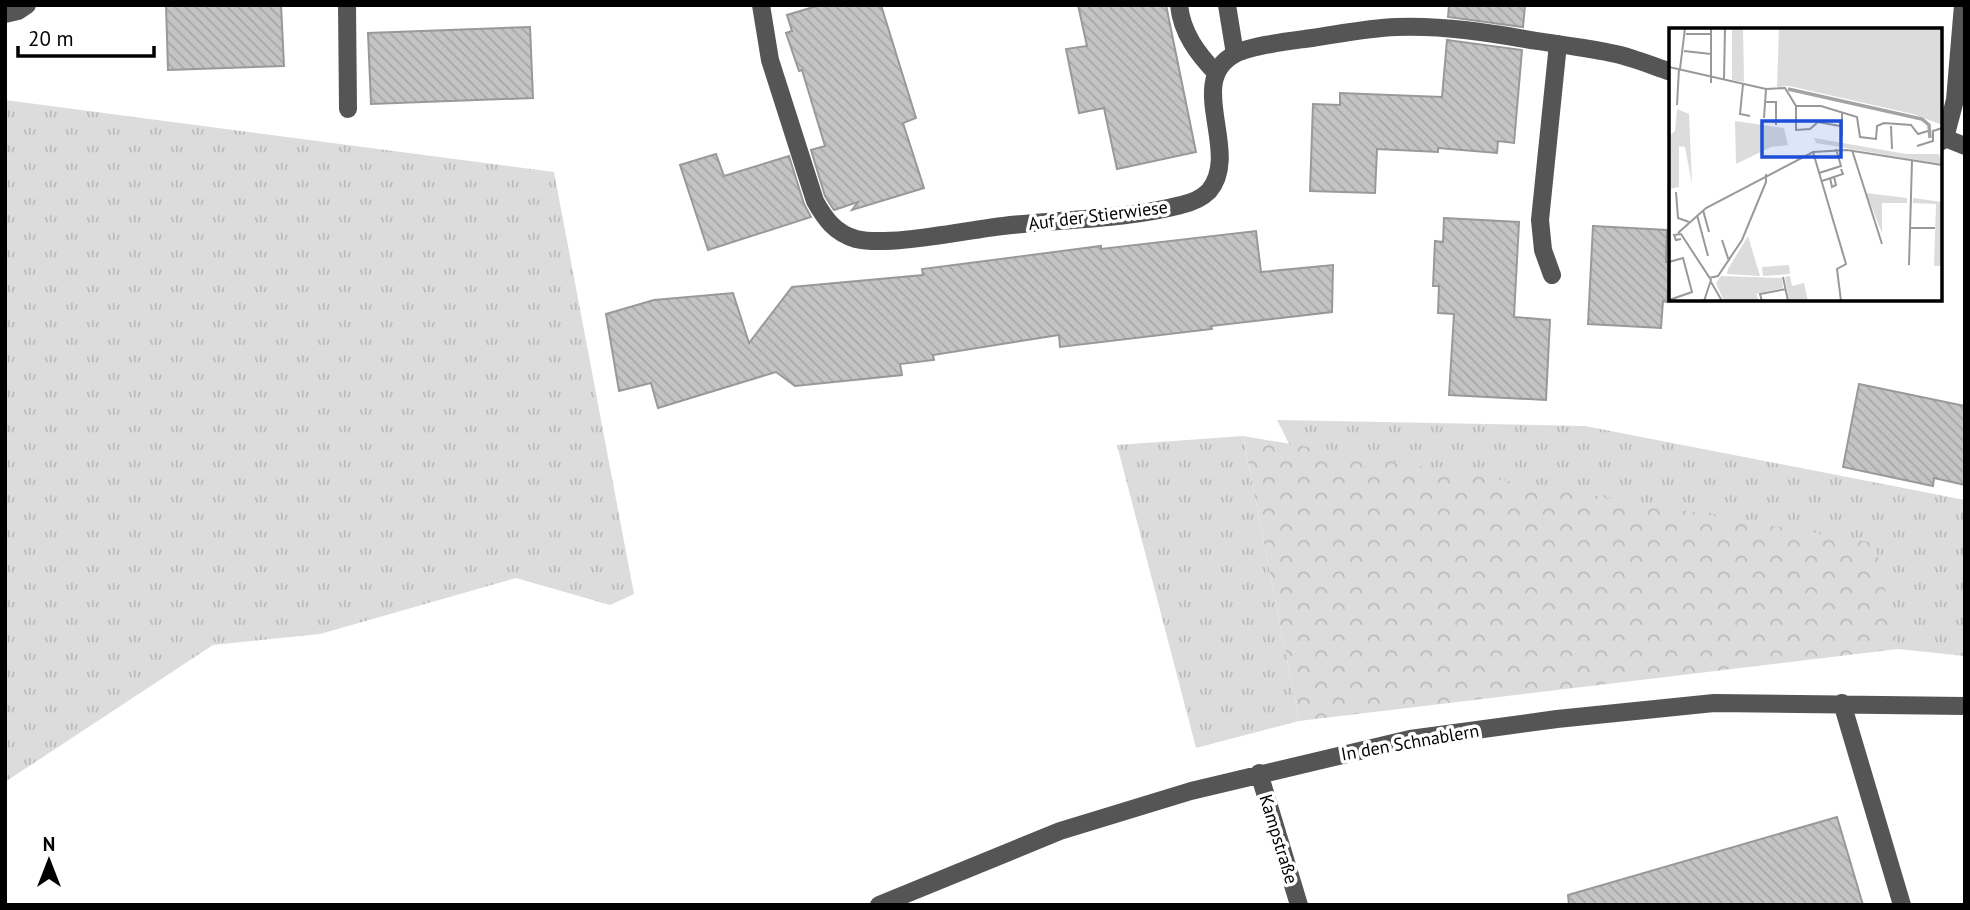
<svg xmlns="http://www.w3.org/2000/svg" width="1970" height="910" font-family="'PT Sans',sans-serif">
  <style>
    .grass { fill: url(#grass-tufts) }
    .forest { fill: url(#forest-crowns) }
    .building { fill: url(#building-back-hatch); stroke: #999; stroke-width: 2 }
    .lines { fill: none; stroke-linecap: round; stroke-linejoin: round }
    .minor { stroke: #555; stroke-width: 18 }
    .labels { text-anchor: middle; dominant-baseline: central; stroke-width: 7; stroke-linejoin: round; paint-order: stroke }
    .street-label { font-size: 18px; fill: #000; stroke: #fff }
    .inset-river { fill: none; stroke: #a3a3a3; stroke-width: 3.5 }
    .inset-road { fill: none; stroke: #999; stroke-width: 2 }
    .view { fill: #1d4ed8; fill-opacity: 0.15; stroke: #1d4ed8; stroke-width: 3.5 }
    .inset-edge { fill: none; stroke: #000; stroke-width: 3.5 }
  </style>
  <defs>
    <pattern id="grass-tufts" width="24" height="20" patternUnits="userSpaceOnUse" patternTransform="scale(1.75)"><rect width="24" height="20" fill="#dcdcdc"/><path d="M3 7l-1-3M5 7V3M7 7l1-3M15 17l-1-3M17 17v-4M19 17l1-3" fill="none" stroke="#bbb"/></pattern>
    <pattern id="forest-crowns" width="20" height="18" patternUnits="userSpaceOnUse" patternTransform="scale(1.75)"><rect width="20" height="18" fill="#dcdcdc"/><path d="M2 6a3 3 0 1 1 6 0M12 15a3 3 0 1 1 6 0" fill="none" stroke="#bbb"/></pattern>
    <pattern id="building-back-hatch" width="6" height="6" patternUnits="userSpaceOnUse" patternTransform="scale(1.75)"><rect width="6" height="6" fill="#c4c4c4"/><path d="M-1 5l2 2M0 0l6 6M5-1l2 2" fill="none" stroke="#a7a7a7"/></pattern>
  </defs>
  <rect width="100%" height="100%" fill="#fff"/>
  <path class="grass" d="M 5,100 L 554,172 L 634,594 L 610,605 L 516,578 L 320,634 L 213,645 L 5,782 Z
    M 1277,420 L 1585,426 L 1965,500 L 1965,656 L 1898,649 L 1348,561 Z
    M 1243,436 L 1299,721 L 1196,748 L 1117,445 Z"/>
  <path class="forest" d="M 1243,436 L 1875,543 L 1898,649 L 1299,721 Z"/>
  <path class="building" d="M 166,5 L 281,5 L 284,66 L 168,70 Z
    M 820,5 L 881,5 L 916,118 L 903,123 L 924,188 L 852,210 L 858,202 L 834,210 L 825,196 L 811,150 L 825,146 L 802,70 L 799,71 L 786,33 L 792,31 L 787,15 Z
    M 1078,5 L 1166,5 L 1196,152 L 1117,169 L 1104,108 L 1079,113 L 1066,49 L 1087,46 Z
    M 1449,5 L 1525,5 L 1523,27 L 1448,17 Z
    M 530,27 L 533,98 L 371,104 L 368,33 Z
    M 1447,40 L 1522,50 L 1514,143 L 1498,141 L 1497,153 L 1438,148 L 1438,152 L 1377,149 L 1375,193 L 1310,191 L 1313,104 L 1340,105 L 1340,93 L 1442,97 Z
    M 716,154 L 724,176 L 789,156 L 804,204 L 811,217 L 708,250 L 680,165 Z
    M 1444,218 L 1519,222 L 1514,317 L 1550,320 L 1546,400 L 1449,395 L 1454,314 L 1438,313 L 1439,286 L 1433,286 L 1435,241 L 1443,242 Z
    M 1593,226 L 1667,230 L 1666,262 L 1670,262 L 1667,302 L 1663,301 L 1661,328 L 1588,324 Z
    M 1256,231 L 1261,272 L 1333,265 L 1332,312 L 1211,326 L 1212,329 L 1060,347 L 1059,335 L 933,355 L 934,360 L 900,364 L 902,375 L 795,386 L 776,372 L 658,408 L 651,383 L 619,391 L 606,314 L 654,300 L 733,293 L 749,343 L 792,287 L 923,275 L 922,269 L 1101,246 L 1101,249 Z
    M 1859,384 L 1965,406 L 1965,485 L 1934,478 L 1933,486 L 1843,467 Z
    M 1837,817 L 1863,905 L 1569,905 L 1568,895 Z"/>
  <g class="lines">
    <path class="minor" d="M 347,5 L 348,109
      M 761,5 L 770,60 L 815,201 C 825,219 835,233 856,239 C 889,247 966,230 1003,226 C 1062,219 1123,220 1181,205 C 1190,203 1202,198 1209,191 C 1242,152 1184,81 1235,54 C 1252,45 1291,41 1312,38 C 1339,34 1368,28 1396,27 C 1443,25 1491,33 1537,41 C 1563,45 1590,48 1616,54 C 1634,58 1653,66 1671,72
      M 1179,5 C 1182,33 1197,53 1216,73
      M 1227,5 L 1235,54
      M 5,14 L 18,11 L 27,5
      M 1945,138 L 1965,146
      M 1940,142 L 1945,138 L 1955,100 L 1963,5
      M 1552,275 L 1543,250 L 1540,220 L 1558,44
      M 1842,703 L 1902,905
      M 1259,773 L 1299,905
      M 879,905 L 1060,831 L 1191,791 L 1410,739 L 1557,719 L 1714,703 L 1965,706"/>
  </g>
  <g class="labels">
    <g class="street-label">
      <text transform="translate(1098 215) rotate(-7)">Auf der Stierwiese</text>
      <text transform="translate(1410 742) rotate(-10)">In den Schnablern</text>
      <text transform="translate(1279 839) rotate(73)">Kampstraße</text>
    </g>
  </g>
  <g transform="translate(1669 28)">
    <rect width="273" height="273" fill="#fff"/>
    <path d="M 63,0 L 74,0 L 75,54 L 63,52 ZM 110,0 L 273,0 L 273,97 L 244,86 L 120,58 L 108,59 ZM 8,81 L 20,86 L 23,156 L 16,119 L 10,118 L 10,159 L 0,161 L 0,108 L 6,103 ZM 66,93 L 115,100 L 119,117 L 102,119 L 67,136 ZM 145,110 L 237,126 L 270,126 L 273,136 L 147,115 ZM 197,165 L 238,170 L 238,175 L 213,175 L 213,205 ZM 244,170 L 273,174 L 273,238 L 265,238 L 267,176 L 244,175 ZM 120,237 L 121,246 L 94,248 L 93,239 Z" fill="#dcdcdc"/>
    <path d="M 52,248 L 81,249 L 90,273 L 55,273 L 47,255 Z" fill="#dcdcdc"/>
    <path d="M 79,208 L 91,248 L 58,246 L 59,241 ZM 121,248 L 123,258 L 135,255 L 139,273 L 120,273 L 116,249 ZM 81,249 L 113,250 L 114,260 L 86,266 Z" fill="#dcdcdc"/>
    <path class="inset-river" d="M 119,61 L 253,91 L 260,97 L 261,110"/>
    <path class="inset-road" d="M 42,0 L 42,55M 0,5 L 0,39M 17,6 L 42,6M 15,23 L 42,26M 0,39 L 97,61 L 116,60 L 127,78 L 152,78 L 188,89 L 191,109 L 207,111 L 208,98 L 215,95 L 242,97 L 249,106 L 259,103M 11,41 L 16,0M 55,51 L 56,0M 74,56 L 71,86 L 81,88M 97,74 L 107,74 L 107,97M 8,77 L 10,41M 127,78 L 127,102 L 141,101 L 149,94 L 171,98M 95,90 L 97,61M 222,98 L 223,121M 173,107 L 173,84M 248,118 L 264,113 L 264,103 L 273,100M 183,122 L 213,216M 144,124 L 177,236 L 168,241 L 172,273M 150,145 L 172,138 L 167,121M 161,150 L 163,159 L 167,157 L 165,149M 153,153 L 174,146 L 172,141M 7,164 L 9,190 L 20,194M 34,182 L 40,204M 28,187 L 39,228M 241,200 L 266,200M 9,205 L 37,180 L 144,124 L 178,122 L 273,137M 12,211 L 7,212 L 5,207 L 12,206 L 42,252 L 35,273M 53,212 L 60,233M 0,234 L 14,230 L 23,264 L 0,272M 240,237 L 243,133M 114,249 L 119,273M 40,250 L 49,248 L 73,212 L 97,154 L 97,146M 42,254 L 53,273M 93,273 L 91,266 L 117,261"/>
    <path class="view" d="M 93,93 L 172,93 L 172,129 L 93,129 Z"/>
    <rect width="273" height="273" class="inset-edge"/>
  </g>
  <rect width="1970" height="910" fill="none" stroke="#000000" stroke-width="14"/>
  <g transform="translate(49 861)" stroke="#ffffff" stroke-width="5" paint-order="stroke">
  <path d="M0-5L12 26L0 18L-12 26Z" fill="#000000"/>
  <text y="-10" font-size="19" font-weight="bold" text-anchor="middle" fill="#000000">N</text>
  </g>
  <path d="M18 46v10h136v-10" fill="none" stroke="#000000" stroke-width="3.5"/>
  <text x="28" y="46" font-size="21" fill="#000000" stroke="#ffffff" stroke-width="5" paint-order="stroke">20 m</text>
</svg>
